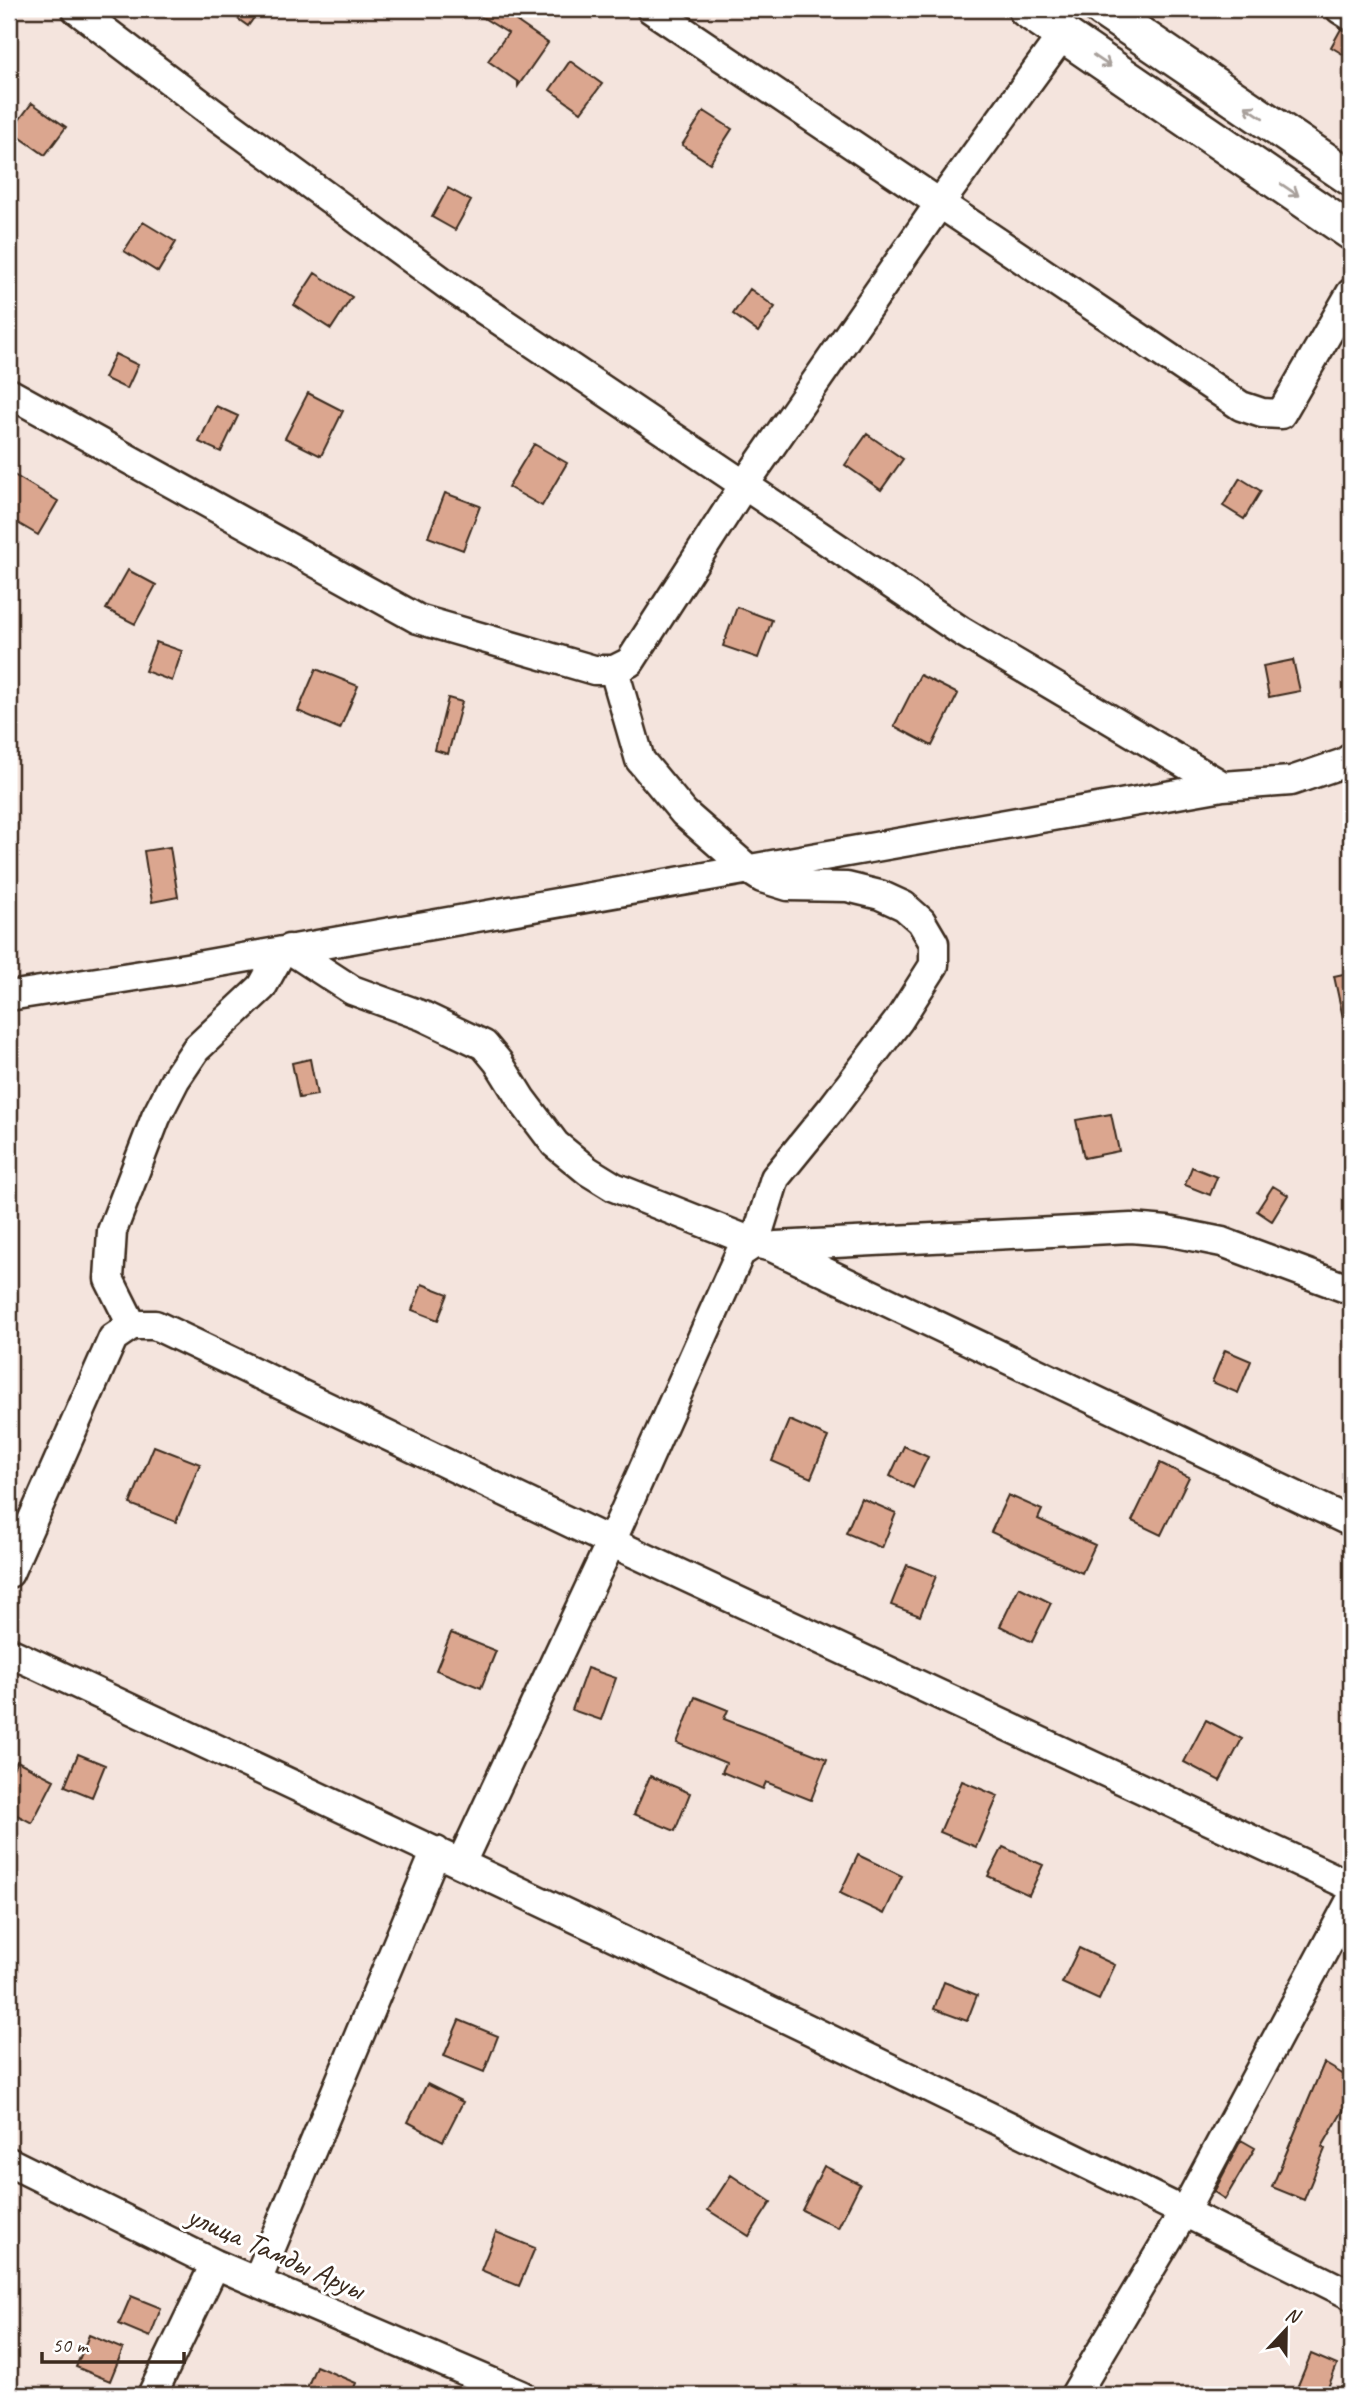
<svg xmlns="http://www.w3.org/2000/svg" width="1360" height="2404" font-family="Caveat,sans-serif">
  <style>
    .building { fill: #dba68f; stroke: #3b2a1e; stroke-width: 2 }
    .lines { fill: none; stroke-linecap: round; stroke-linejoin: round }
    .minor-casing { stroke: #3b2a1e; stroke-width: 33 }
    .major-casing { stroke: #3b2a1e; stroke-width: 40 }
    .minor { stroke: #fff; stroke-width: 28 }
    .major { stroke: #fff; stroke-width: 35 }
    .oneway { stroke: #a79f9a }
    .labels { text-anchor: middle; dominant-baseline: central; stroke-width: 6; stroke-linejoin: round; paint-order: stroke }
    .street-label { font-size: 30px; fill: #3b2a1e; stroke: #fff }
  </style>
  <rect width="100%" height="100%" fill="#f4e4dd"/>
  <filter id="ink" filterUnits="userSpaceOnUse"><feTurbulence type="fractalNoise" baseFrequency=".0143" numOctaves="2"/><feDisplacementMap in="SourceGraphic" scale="14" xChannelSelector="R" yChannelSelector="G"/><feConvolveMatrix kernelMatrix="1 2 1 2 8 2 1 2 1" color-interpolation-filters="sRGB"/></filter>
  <g filter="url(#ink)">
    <path class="building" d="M 224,9 L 260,9 L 248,26 Z
      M 469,9 L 513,9 L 509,16 L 548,43 L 518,86 L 518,82 L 488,61 L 508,33 Z
      M 1341,29 L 1351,32 L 1351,59 L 1331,47 Z
      M 570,61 L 602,84 L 581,112 L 550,90 Z
      M 32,103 L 66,127 L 45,155 L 11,131 Z
      M 704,111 L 732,129 L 710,163 L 682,145 Z
      M 448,188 L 471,201 L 455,230 L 432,217 Z
      M 143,222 L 176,242 L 158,272 L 124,251 Z
      M 315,273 L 352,297 L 331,329 L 294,305 Z
      M 750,289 L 775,307 L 758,332 L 733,314 Z
      M 115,354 L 138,365 L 127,389 L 104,378 Z
      M 308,393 L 343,411 L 321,456 L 285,438 Z
      M 216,406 L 238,416 L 221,452 L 199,442 Z
      M 867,434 L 903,459 L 881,490 L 845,465 Z
      M 534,444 L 567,463 L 542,506 L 508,487 Z
      M 9,472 L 58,501 L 38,535 L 9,518 Z
      M 1240,478 L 1261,491 L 1244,519 L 1223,506 Z
      M 445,493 L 480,506 L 463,550 L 428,537 Z
      M 128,570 L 156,585 L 135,624 L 106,609 Z
      M 737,607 L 772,620 L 758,658 L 723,646 Z
      M 156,642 L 182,651 L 172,681 L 145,671 Z
      M 1293,660 L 1300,691 L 1269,697 L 1263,666 Z
      M 316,669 L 358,686 L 340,729 L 298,711 Z
      M 920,675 L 958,694 L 932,746 L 894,726 Z
      M 448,698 L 462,702 L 448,754 L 435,750 Z
      M 170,847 L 178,897 L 152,902 L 144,851 Z
      M 1348,973 L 1351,989 L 1351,1026 L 1345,1027 L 1334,976 Z
      M 310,1059 L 317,1095 L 299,1098 L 292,1063 Z
      M 1111,1114 L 1119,1151 L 1084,1158 L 1076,1120 Z
      M 1192,1167 L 1217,1177 L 1210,1195 L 1185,1185 Z
      M 1273,1186 L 1288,1195 L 1272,1221 L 1257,1211 Z
      M 422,1284 L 448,1294 L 438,1320 L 412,1310 Z
      M 1225,1350 L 1251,1361 L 1238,1393 L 1212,1382 Z
      M 789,1420 L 828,1437 L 811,1478 L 772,1461 Z
      M 154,1446 L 200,1464 L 176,1522 L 130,1504 Z
      M 904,1446 L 928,1457 L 913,1488 L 890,1476 Z
      M 1160,1463 L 1189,1477 L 1161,1535 L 1132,1521 Z
      M 1008,1495 L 1042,1510 L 1038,1519 L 1095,1545 L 1082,1573 L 991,1532 Z
      M 861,1498 L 896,1513 L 882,1548 L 846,1533 Z
      M 907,1565 L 936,1576 L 920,1616 L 891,1605 Z
      M 1019,1587 L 1051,1603 L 1032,1642 L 1000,1626 Z
      M 451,1633 L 496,1651 L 481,1688 L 436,1670 Z
      M 587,1668 L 616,1678 L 601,1720 L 572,1710 Z
      M 695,1697 L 728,1710 L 724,1719 L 827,1759 L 811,1800 L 766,1782 L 763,1789 L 722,1772 L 726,1763 L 677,1743 Z
      M 1206,1720 L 1242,1739 L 1220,1781 L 1184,1762 Z
      M 78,1754 L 105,1765 L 92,1797 L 65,1786 Z
      M 17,1761 L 54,1780 L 32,1823 L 9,1811 L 9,1777 Z
      M 650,1776 L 690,1793 L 675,1831 L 634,1814 Z
      M 962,1781 L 998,1796 L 976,1847 L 940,1832 Z
      M 1003,1847 L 1043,1865 L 1029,1895 L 988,1876 Z
      M 858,1855 L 902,1876 L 884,1914 L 840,1893 Z
      M 1079,1948 L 1115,1965 L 1099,2000 L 1062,1983 Z
      M 944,1982 L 977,1995 L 967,2021 L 934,2009 Z
      M 459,2020 L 498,2036 L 484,2072 L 444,2056 Z
      M 1324,2063 L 1351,2079 L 1351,2097 L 1322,2147 L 1325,2149 L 1304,2200 L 1272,2187 Z
      M 427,2084 L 463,2102 L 443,2141 L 408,2122 Z
      M 1241,2140 L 1255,2148 L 1225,2199 L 1214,2192 Z
      M 824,2166 L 860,2184 L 838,2228 L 802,2210 Z
      M 731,2175 L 771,2202 L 749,2236 L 708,2210 Z
      M 496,2232 L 535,2248 L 519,2286 L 481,2270 Z
      M 131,2296 L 161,2308 L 150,2337 L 119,2324 Z
      M 89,2335 L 123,2349 L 110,2381 L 76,2367 Z
      M 1311,2354 L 1337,2365 L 1325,2395 L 1294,2395 Z
      M 316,2366 L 356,2383 L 351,2395 L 304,2395 Z"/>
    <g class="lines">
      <defs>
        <path id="minor" d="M 76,9 L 210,111 L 446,284 L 961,631 L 1223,786
          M 651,9 L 1241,406 L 1262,413 L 1281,414 L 1351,293
          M 1340,9 L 1351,16
          M 9,393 L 418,619 L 594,670 L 614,670 L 630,662 L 744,485 L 940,203 L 1063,34
          M 289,949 L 352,990 L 423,1016 L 484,1045 L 498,1062 L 521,1099 L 555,1144 L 588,1171 L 614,1187 L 755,1243 L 775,1178 L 832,1108 L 899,1020 L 934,965 L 934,943 L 921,921 L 904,906 L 880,895 L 847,887 L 788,886 L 762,878 L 748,869 L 684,813 L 640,760 L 614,670
          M 9,996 L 186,968 L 1223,786 L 1291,781 L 1344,763 L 1351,758
          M 776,1246 L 1131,1228 L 1167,1231 L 1222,1242 L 1351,1290
          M 132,1325 L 109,1279 L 112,1231 L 156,1117 L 175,1080 L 196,1049 L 262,987 L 282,951
          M 9,1573 L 113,1338 L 132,1325 L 155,1325 L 611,1542 L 1351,1886
          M 9,1652 C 459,1862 908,2073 1351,2295
          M 461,1863 L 611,1542 L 740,1253 L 755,1243 L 772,1247 L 1351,1522
          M 9,2162 L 215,2264 L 521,2395
          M 257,2281 L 436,1851
          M 152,2395 L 215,2264
          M 1075,2395 L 1184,2212 L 1351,1900"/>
        <path id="major" d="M 1026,9 L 1351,232
          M 1102,9 L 1351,178"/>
      </defs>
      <use href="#minor" class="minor-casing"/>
      <use href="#major" class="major-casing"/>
      <use href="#minor" class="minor"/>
      <use href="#major" class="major"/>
    </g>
    <defs><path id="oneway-shaft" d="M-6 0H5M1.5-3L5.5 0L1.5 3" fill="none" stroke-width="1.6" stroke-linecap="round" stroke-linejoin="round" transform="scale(1.75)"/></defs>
    <g class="oneway">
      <use href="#oneway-shaft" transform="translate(1102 61) rotate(34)"/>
      <use href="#oneway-shaft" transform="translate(1254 112) rotate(-146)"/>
      <use href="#oneway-shaft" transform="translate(1290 190) rotate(34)"/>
    </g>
  </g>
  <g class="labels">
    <g class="street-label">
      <text transform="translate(276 2252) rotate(24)">улица Тамды Аруы</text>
    </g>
  </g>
  <rect width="1360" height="2404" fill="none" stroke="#fff" stroke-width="35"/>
  <rect x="18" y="18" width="1325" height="2369" fill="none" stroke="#3b2a1e" stroke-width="2.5" filter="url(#ink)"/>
  <g transform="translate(1286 2330) rotate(22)" stroke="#ffffff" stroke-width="5" paint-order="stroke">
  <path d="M0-5L12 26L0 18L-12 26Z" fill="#3b2a1e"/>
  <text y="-10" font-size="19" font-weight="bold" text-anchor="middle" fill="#3b2a1e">N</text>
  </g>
  <path d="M42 2352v10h142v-10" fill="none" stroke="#3b2a1e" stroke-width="3.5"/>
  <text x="52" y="2352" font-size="21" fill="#3b2a1e" stroke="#ffffff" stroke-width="5" paint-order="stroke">50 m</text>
</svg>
